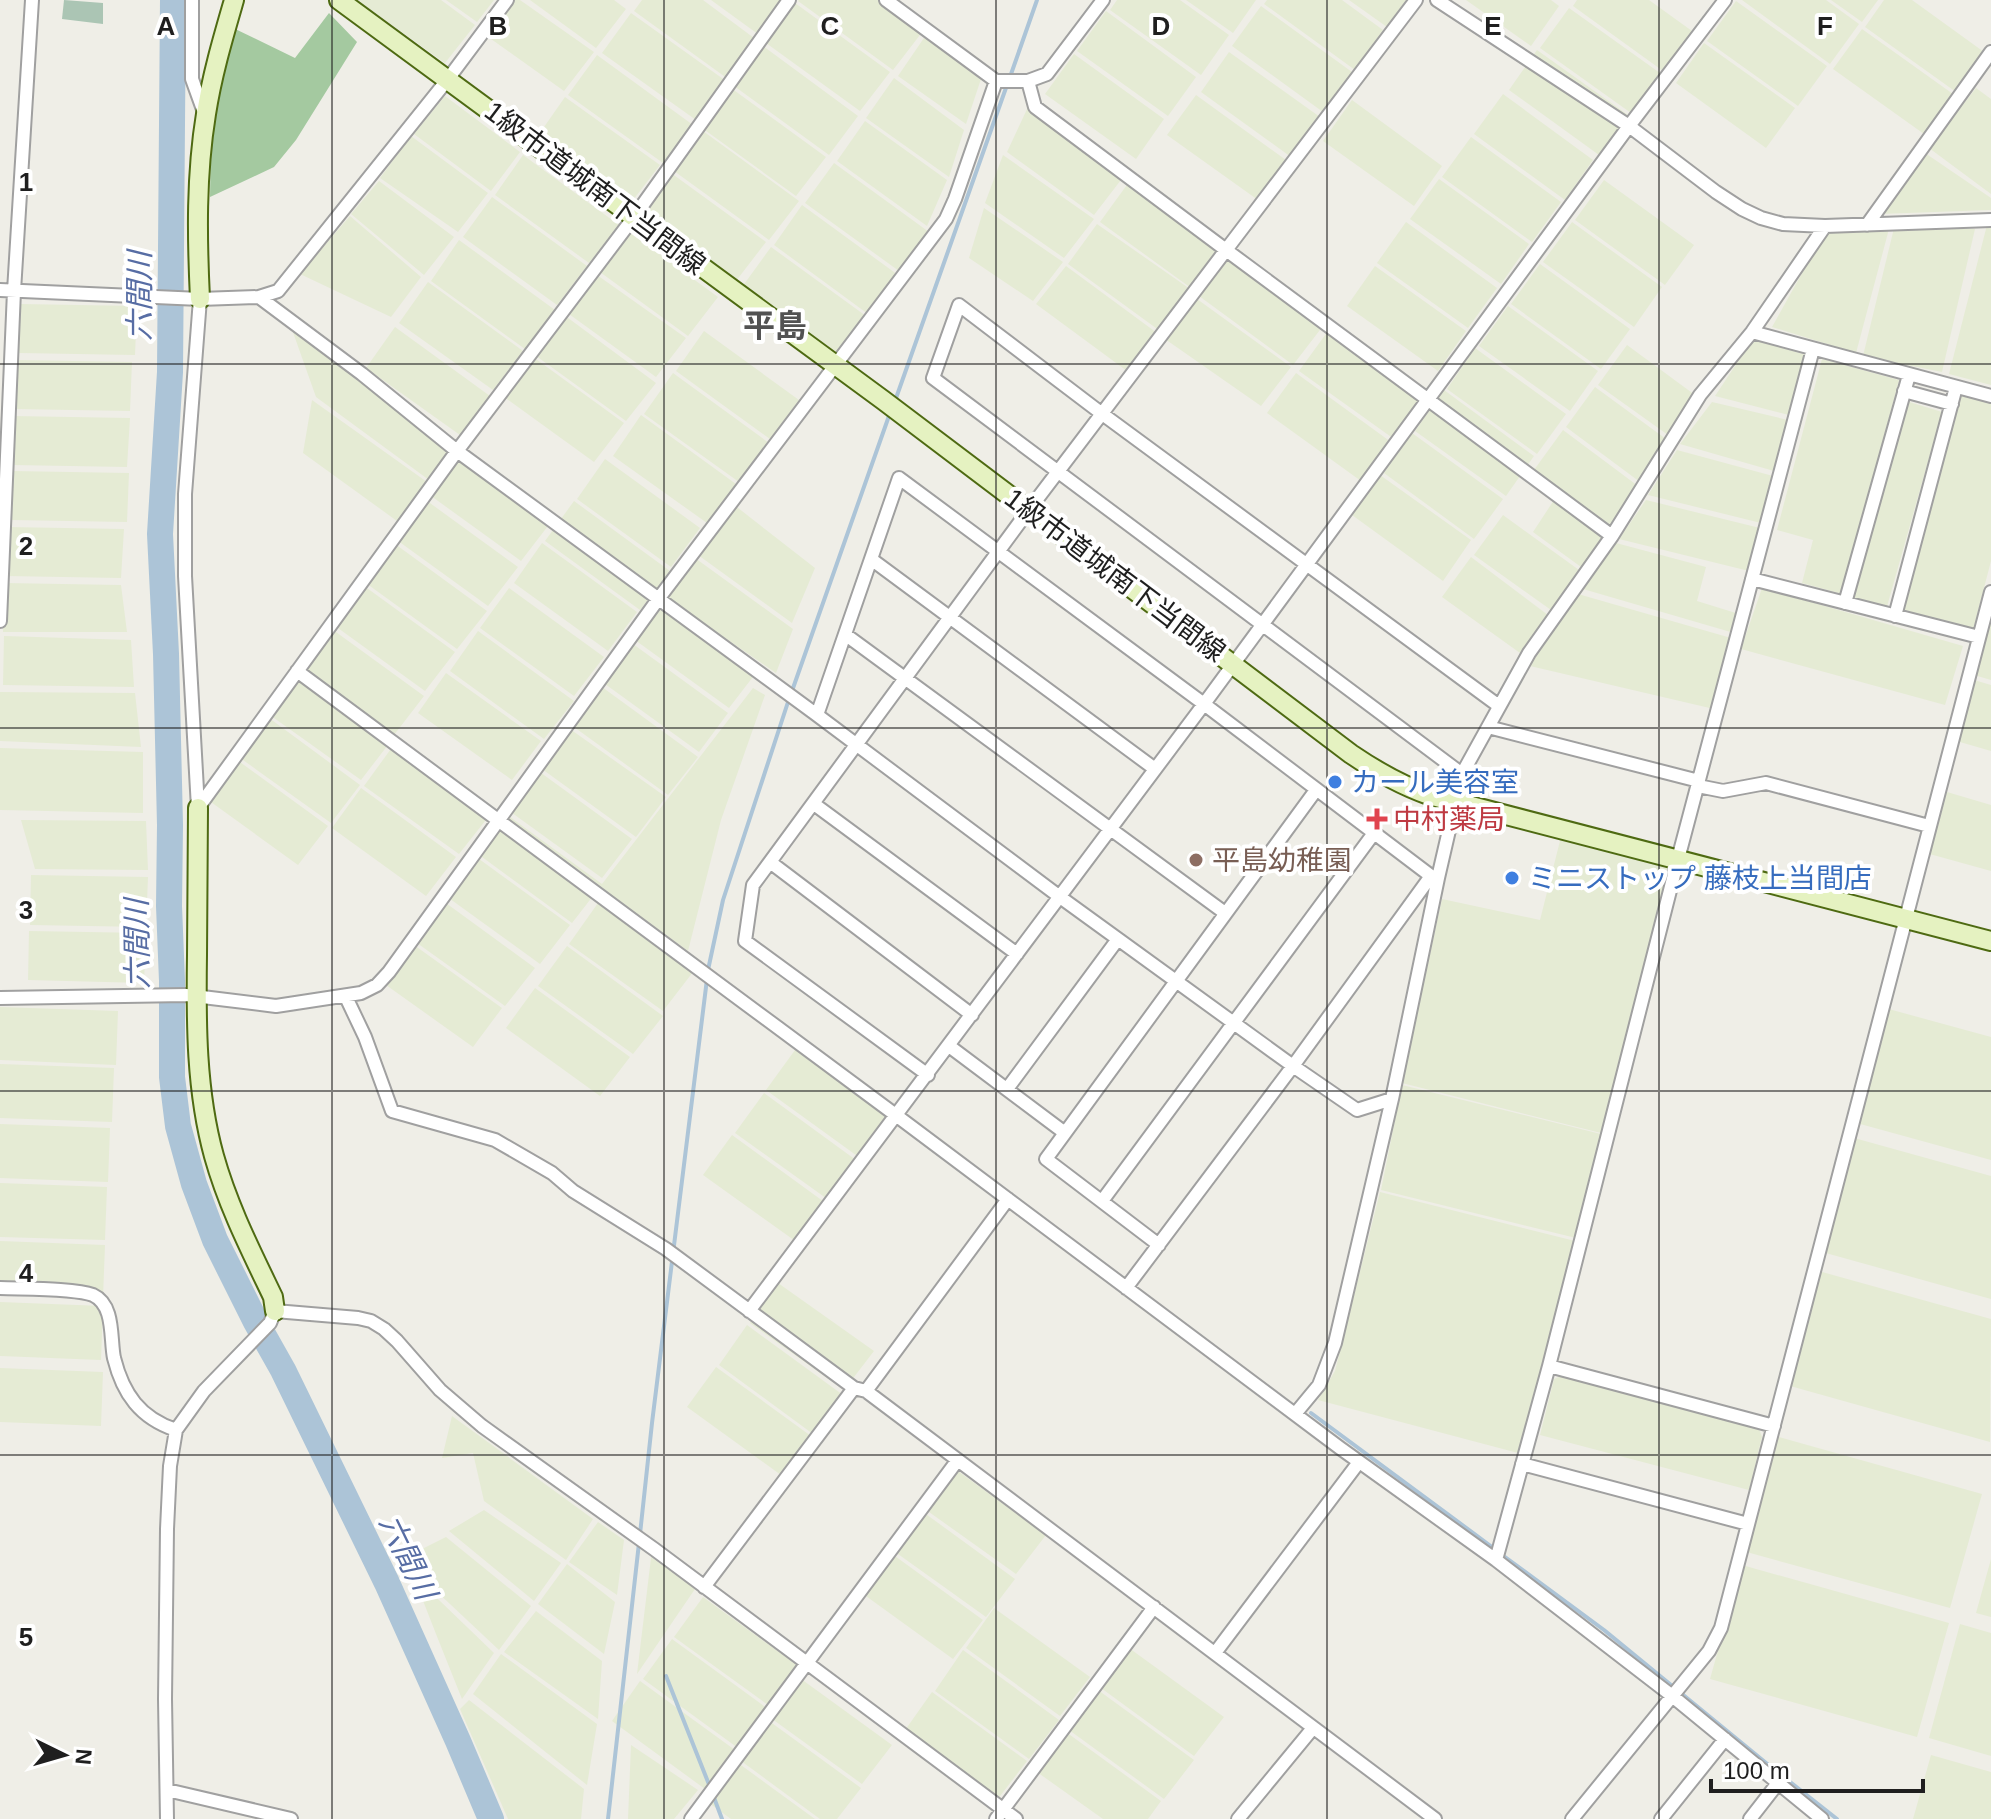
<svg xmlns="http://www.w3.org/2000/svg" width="1991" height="1819" font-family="Helvetica,'Noto Sans JP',sans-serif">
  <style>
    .farmland { fill: #e5ebd4 }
    .forest { fill: #a4c9a0 }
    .cemetery { fill: #abc5b4 }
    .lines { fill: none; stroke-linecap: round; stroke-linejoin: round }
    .stream { stroke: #acc4d7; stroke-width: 4 }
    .river { stroke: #acc4d7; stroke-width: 26 }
    .street-casing { stroke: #a0a0a0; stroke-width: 16 }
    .secondary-casing { stroke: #4e6a12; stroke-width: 22 }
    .street { stroke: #fff; stroke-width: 12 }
    .secondary { stroke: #e5f2c1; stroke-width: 18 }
    .grid { fill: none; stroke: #1f1f1f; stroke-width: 2; stroke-opacity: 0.55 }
    .shop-dot { fill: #3f7fe0; stroke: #fff; stroke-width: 3 }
    .health-dot { fill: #e0444e; stroke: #fff; stroke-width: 3 }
    .education-dot { fill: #8d6e63; stroke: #fff; stroke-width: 3 }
    .labels { text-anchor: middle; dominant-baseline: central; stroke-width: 8; stroke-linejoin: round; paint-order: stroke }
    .street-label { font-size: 28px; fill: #1f1f1f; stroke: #fff }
    .shop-label { font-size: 28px; fill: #366cbe; stroke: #fff; text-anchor: start }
    .health-label { font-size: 28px; fill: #be3a42; stroke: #fff; text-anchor: start }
    .education-label { font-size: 28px; fill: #785e54; stroke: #fff; text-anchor: start }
    .water-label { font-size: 30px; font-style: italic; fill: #576da4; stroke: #fff }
    .quarter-label { font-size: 32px; font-weight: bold; fill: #525252; stroke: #fff }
    .grid-label { font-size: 26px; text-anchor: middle; font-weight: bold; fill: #1f1f1f; stroke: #fff; stroke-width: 8; stroke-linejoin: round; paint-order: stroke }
  </style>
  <rect width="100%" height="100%" fill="#efeee7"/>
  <path class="farmland" d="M 357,0 L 441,0 L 475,25 L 445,63 Z
    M 446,0 L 494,0 L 477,22 Z
    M 500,0 L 520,0 L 594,52 L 564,91 L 477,29 Z
    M 530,0 L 614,0 L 626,9 L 596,48 Z
    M 642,0 L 703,0 L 758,41 L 728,79 L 634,11 Z
    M 711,0 L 790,0 L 762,37 Z
    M 799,0 L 879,0 L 923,31 L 893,70 L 798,1 Z
    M 1117,0 L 1180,0 L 1229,35 L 1201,75 L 1110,10 Z
    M 1186,0 L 1256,0 L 1233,33 Z
    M 1267,0 L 1342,0 L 1383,30 L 1355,70 L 1264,4 Z
    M 1349,0 L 1406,0 L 1387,27 Z
    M 1466,0 L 1551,0 L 1559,6 L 1531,46 Z
    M 1577,0 L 1649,0 L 1692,31 L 1663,71 L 1573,6 Z
    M 1742,0 L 1826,0 L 1859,24 L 1830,64 Z
    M 1831,0 L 1878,0 L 1862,22 Z
    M 1884,0 L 1912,0 L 1984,52 L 1956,92 L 1865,27 Z
    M 1736,1 L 1827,66 L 1798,106 L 1707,41 Z
    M 795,3 L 890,72 L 860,111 L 766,43 Z
    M 1261,6 L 1352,72 L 1323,112 L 1232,46 Z
    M 1569,8 L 1660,73 L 1631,113 L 1540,48 Z
    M 1106,11 L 1196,77 L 1168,116 L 1077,51 Z
    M 631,13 L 726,81 L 696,120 L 602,53 Z
    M 1862,29 L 1953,94 L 1924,134 L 1833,69 Z
    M 926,35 L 982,76 L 966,124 L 898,76 Z
    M 1704,43 L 1795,108 L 1766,148 L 1676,83 Z
    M 763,46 L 858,116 L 829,155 L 734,86 Z
    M 1537,50 L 1628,115 L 1599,155 L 1509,90 Z
    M 1229,52 L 1320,117 L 1291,157 L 1201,92 Z
    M 1074,54 L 1164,119 L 1136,159 L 1045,94 Z
    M 597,55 L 693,125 L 663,163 L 568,95 Z
    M 894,78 L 964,130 L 949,177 L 866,118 Z
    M 731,88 L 826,157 L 796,196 L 702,128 Z
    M 1976,88 L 1991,99 L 1991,194 L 1929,148 Z
    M 1503,94 L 1593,160 L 1565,200 L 1474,134 Z
    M 1196,95 L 1286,160 L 1258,200 L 1167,135 Z
    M 445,96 L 520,152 L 491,191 L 414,134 Z
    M 565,97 L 660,165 L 630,204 L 537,137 Z
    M 1352,100 L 1442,166 L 1414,206 L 1323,141 Z
    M 1028,107 L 1124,176 L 1094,215 L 1007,152 Z
    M 865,121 L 947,180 L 927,226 L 837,161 Z
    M 703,131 L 799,201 L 769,240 L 674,171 Z
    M 411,136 L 488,193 L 458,232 L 380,178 Z
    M 1471,137 L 1561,202 L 1532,242 L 1442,177 Z
    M 1925,153 L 1991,198 L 1991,210 L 1879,214 Z
    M 523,155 L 619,225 L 589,263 L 495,195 Z
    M 1003,155 L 1094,219 L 1064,258 L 985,203 Z
    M 834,163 L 929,232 L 899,271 L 805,203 Z
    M 671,173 L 766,242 L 736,281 L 642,213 Z
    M 1439,179 L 1529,244 L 1501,284 L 1410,219 Z
    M 1604,180 L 1694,245 L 1665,285 L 1575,220 Z
    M 379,181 L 454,237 L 424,275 L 351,214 Z
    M 1129,182 L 1219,251 L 1191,288 L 1100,222 Z
    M 492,197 L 587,266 L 557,305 L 463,237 Z
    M 802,205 L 898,275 L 868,314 L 774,245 Z
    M 984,208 L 1063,262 L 1033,301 L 969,258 Z
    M 350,216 L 421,277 L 391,317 L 300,274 Z
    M 1406,222 L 1497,288 L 1468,328 L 1377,263 Z
    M 1572,222 L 1662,287 L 1634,327 L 1543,262 Z
    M 1097,224 L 1190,289 L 1160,331 L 1068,264 Z
    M 1895,224 L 1975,229 L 1942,372 L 1863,356 Z
    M 1987,225 L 1991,225 L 1991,385 L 1949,374 Z
    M 622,227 L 718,297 L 688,336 L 593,267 Z
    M 1889,229 L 1856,353 L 1772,327 L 1825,232 Z
    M 459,240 L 555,310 L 525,349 L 431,281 Z
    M 771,247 L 866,316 L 836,355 L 742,287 Z
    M 1227,256 L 1323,326 L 1293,365 L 1199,296 Z
    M 1540,264 L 1630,329 L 1601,369 L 1511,304 Z
    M 1066,266 L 1157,333 L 1127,371 L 1036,304 Z
    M 1375,266 L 1466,331 L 1438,371 L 1347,306 Z
    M 590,270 L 686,338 L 656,377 L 562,309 Z
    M 428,282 L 523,351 L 493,390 L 399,323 Z
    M 1197,299 L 1291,367 L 1261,406 L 1165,339 Z
    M 20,304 L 137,306 L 135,355 L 19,353 Z
    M 1508,306 L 1598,371 L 1570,411 L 1479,346 Z
    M 560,312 L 656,383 L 626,421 L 532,353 Z
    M 289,321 L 360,380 L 458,441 L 429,480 L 316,397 Z
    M 395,327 L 490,396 L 460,435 L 366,368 Z
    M 704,331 L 799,400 L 770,439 L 676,371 Z
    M 1328,331 L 1423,401 L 1394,439 L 1299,371 Z
    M 1753,339 L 1806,355 L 1789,415 L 1715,396 Z
    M 1627,345 L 1695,395 L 1668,435 L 1598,385 Z
    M 1475,348 L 1566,414 L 1537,454 L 1447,389 Z
    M 529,354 L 624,423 L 594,462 L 500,394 Z
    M 1822,359 L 1899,380 L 1842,594 L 1802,583 L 1813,540 L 1777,530 Z
    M 15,360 L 132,362 L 130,411 L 14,409 Z
    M 673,373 L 769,443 L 739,482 L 644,414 Z
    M 1296,373 L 1391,442 L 1361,481 L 1267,413 Z
    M 1595,387 L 1666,439 L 1640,482 L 1566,427 Z
    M 1444,390 L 1534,456 L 1506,496 L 1415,431 Z
    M 1961,395 L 1991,403 L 1991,561 L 1973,630 L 1903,613 Z
    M 312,400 L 427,482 L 397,521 L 303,453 Z
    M 1906,401 L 1942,412 L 1886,610 L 1853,600 Z
    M 1712,402 L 1788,420 L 1774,471 L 1680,444 Z
    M 641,415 L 736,484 L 707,523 L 613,456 Z
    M 12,416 L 130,418 L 127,467 L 12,465 Z
    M 1563,430 L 1638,486 L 1611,526 L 1534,470 Z
    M 1412,433 L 1503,499 L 1474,539 L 1384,473 Z
    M 1677,450 L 1773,476 L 1761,523 L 1648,495 Z
    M 456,453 L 551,522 L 521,561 L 427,493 Z
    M 605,459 L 700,528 L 671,567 L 577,499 Z
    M 11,471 L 129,473 L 127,522 L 11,520 Z
    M 1380,475 L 1471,540 L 1443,581 L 1352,515 Z
    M 1556,497 L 1607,532 L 1581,567 L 1533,532 Z
    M 423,498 L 518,567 L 488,606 L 394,538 Z
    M 1646,500 L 1760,528 L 1749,571 L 1619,539 Z
    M 574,501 L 670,571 L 640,610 L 545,541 Z
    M 733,504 L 815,568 L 792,623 L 698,555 Z
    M 1503,515 L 1579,570 L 1551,610 L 1474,555 Z
    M 6,527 L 124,529 L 121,578 L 5,576 Z
    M 391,541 L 487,611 L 457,649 L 363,581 Z
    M 542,543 L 637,612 L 608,651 L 514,583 Z
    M 1616,543 L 1706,567 L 1697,601 L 1739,614 L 1734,633 L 1583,589 Z
    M 1471,557 L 1548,615 L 1520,653 L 1442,597 Z
    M 695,558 L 793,629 L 776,673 L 667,598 Z
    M 4,583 L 121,585 L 127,632 L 3,632 Z
    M 360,583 L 455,652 L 425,691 L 331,623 Z
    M 509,588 L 604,657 L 574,696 L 480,628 Z
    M 1762,588 L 1963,646 L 1945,705 L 1741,649 Z
    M 1578,594 L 1731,638 L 1714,709 L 1530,666 Z
    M 663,600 L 759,669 L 729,708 L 635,640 Z
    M 1991,616 L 1991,680 L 1974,675 Z
    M 329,627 L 424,696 L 394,735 L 300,667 Z
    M 478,631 L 574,701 L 544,739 L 450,671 Z
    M 4,636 L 131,640 L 134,687 L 3,685 Z
    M 633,644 L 728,713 L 699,752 L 605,684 Z
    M 296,672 L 391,741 L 361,780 L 267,713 Z
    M 446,673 L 541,741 L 512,780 L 418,713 Z
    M 1974,680 L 1991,685 L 1991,751 L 1953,740 Z
    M 602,687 L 698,757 L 668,795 L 574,727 Z
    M 753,688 L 765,695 L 721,820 L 688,951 L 600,887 L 572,923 L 478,854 L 506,814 L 602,884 Z
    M 0,692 L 135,693 L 141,747 L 0,741 Z
    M 265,715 L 360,785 L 331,823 L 236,755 Z
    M 570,729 L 666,797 L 636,837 L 542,769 Z
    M 393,746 L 489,816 L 459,854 L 364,786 Z
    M 0,748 L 143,752 L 143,813 L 0,810 Z
    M 233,757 L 328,826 L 298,865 L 204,797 Z
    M 537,770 L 632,839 L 602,878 L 508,810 Z
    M 361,788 L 456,857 L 426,896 L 332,828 Z
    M 1947,792 L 1991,805 L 1991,871 L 1926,853 Z
    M 21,820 L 146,821 L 148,870 L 35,869 Z
    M 1561,837 L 1670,869 L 1601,1133 L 1402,1083 L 1442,899 L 1540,920 Z
    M 475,856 L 570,925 L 540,964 L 446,896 Z
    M 31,875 L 148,877 L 146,927 L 30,925 Z
    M 439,898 L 535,968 L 505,1006 L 410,938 Z
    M 598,903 L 693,972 L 663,1011 L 569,944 Z
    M 29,931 L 146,933 L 144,983 L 28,980 Z
    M 407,940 L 502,1008 L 473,1047 L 379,980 Z
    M 567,946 L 663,1016 L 633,1054 L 538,986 Z
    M 535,988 L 630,1057 L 600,1096 L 506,1028 Z
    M 0,1007 L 118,1011 L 116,1065 L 0,1060 Z
    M 1885,1008 L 1991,1037 L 1991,1160 L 1853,1122 Z
    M 795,1050 L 890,1119 L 860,1158 L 766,1090 Z
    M 0,1064 L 114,1068 L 112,1122 L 0,1118 Z
    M 1402,1085 L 1601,1134 L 1576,1238 L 1381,1190 Z
    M 764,1093 L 860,1163 L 830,1201 L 735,1133 Z
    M 0,1124 L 110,1128 L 108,1182 L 0,1178 Z
    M 732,1135 L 827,1204 L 798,1243 L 703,1175 Z
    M 1847,1136 L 1991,1176 L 1991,1299 L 1815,1250 Z
    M 0,1183 L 107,1187 L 105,1240 L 0,1237 Z
    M 1380,1192 L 1575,1241 L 1518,1453 L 1318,1400 L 1335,1371 Z
    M 0,1241 L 105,1245 L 103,1298 L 0,1294 Z
    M 1815,1270 L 1991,1319 L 1990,1442 L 1783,1384 Z
    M 778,1283 L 874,1351 L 844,1390 L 750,1323 Z
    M 0,1302 L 103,1306 L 101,1360 L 0,1356 Z
    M 747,1325 L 843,1395 L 813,1434 L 719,1365 Z
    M 716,1367 L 811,1436 L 781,1475 L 687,1407 Z
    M 0,1368 L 103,1372 L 101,1426 L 0,1422 Z
    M 1561,1376 L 1759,1429 L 1762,1437 L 1749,1490 L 1540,1435 L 1554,1379 Z
    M 452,1416 L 593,1519 L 566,1560 L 484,1501 L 473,1453 L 442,1458 Z
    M 1775,1436 L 1982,1494 L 1950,1608 L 1743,1551 Z
    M 951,1466 L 1046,1535 L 1016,1574 L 922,1507 Z
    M 919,1509 L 1015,1579 L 986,1617 L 891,1549 Z
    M 484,1510 L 561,1563 L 534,1601 L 449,1531 Z
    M 598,1522 L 624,1540 L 617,1595 L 569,1562 Z
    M 446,1537 L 531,1606 L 499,1650 L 402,1559 Z
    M 888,1551 L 983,1620 L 953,1659 L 859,1591 Z
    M 651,1557 L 695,1589 L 637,1674 L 651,1558 Z
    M 1991,1559 L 1991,1617 L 1976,1613 Z
    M 567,1564 L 615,1602 L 604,1654 L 538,1604 Z
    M 1742,1565 L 1949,1623 L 1917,1737 L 1710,1679 Z
    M 413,1575 L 494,1653 L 462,1699 L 436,1634 Z
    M 703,1597 L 798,1666 L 768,1705 L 674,1637 Z
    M 994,1608 L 1090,1677 L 1060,1716 L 966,1648 Z
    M 536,1611 L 602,1661 L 598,1719 L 504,1652 Z
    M 1960,1624 L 1991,1633 L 1991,1756 L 1929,1738 Z
    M 672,1639 L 768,1709 L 738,1748 L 643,1679 Z
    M 1129,1648 L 1224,1717 L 1194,1756 L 1101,1688 Z
    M 963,1650 L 1059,1720 L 1029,1759 L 935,1691 Z
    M 501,1654 L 597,1724 L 587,1785 L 473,1694 Z
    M 797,1676 L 892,1745 L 862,1784 L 768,1716 Z
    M 640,1681 L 735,1750 L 705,1789 L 612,1721 Z
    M 1098,1690 L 1194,1760 L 1164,1799 L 1069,1730 Z
    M 932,1692 L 1027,1761 L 997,1800 L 903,1733 Z
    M 469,1700 L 584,1789 L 581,1819 L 508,1819 L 460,1709 Z
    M 765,1718 L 861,1788 L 837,1819 L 820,1819 L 737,1758 Z
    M 1066,1732 L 1161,1801 L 1148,1819 L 1103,1819 L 1037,1772 Z
    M 631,1745 L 698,1790 L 674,1819 L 628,1819 Z
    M 1931,1755 L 1991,1772 L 1991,1819 L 1913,1819 Z
    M 734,1760 L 815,1819 L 731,1819 L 705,1800 Z"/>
  <path class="forest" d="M 329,13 L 357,42 L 296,140 L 274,167 L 210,197 L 211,132 L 229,26 L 295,58 Z"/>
  <path class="cemetery" d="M 64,0 L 103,3 L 103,24 L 62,19 Z"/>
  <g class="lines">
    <path class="stream" d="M 1010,77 L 1037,0
      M 895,401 L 1007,85
      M 792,691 L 890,413
      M 708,970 L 723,900 L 789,699
      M 1311,1413 L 1492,1547
      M 640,1534 L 652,1423 L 707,979
      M 1505,1557 L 1604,1630 L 1771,1767 L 1837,1819
      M 666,1676 L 710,1787
      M 713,1795 L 722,1819
      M 608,1819 L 639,1543"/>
    <path class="river" d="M 173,0 L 170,372 L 160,534 L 166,654 L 170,825 L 169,906 L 172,981 L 172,1077 L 178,1126 L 194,1184 L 215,1240 L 256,1322 L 283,1370 L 387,1583 L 458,1741 L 491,1819"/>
    <defs>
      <path id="street" d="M 192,0 L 192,79 L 205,115
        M 886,0 L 996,81 L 1028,81 L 1047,74 L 1103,0
        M 1437,0 L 1629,126 L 1716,192 L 1742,209 L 1761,218 L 1783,224 L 1825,226 L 1991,220
        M 1028,81 L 1035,107 L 1226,250 L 1416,0
        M 1867,225 L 1991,52
        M 0,290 L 200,299 L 259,297 L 278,291 L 448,79 L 507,0
        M 259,297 L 362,374 L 457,451 L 817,715
        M 1752,332 L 1991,396
        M 1904,391 L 1952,404
        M 871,559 L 1155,769
        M 1752,579 L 1979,637
        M 1845,603 L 1909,375
        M 1895,616 L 1956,387
        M 0,621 L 14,291 L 32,0
        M 846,635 L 1225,913
        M 297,671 L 897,1116 L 1340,1448 L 1496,1560 L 1671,1695 L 1822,1819
        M 1488,727 L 1699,781
        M 1462,774 L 933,378 L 959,305 L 1101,413 L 1499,706
        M 1698,786 L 1723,791 L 1766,783 L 1929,826
        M 814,804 L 1017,954
        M 198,808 L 457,451 L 634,217 L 789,0
        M 198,808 L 185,576 L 185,494 L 200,299
        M 770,862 L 972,1015
        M 346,997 L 365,1037 L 392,1111 L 495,1140 L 552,1173 L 573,1191 L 666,1249 L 854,1388 L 866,1391 L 1435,1819
        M 0,998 L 186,995 L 276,1006 L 361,993 L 377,985 L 389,972 L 659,598 L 946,219 L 955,199 L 996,81
        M 949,1046 L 1065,1133
        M 928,1075 L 745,941 L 753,885 L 1028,511 L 1226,250 L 1612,536
        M 1007,1089 L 1118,939
        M 1392,1099 L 1357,1110 L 1293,1066 L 1060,897 L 817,715 L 899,478 L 1204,704 L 1431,876
        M 1102,1201 L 1374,833
        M 1159,1245 L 1046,1159 L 1316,790
        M 0,1288 C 22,1289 75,1288 93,1295 C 115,1305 110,1339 114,1358 C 123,1394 140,1418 176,1430
        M 1126,1288 L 1293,1066 L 1431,876 L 1435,877
        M 749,1311 L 1204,704 L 1629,126 L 1725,0
        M 1549,1366 L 1774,1426
        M 866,1391 L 1008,1199
        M 1295,1414 L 1319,1385 L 1335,1343 L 1392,1099 L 1438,878 L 1462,774 L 1529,653 L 1612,536 L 1700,395 L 1752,332 L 1825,226
        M 1522,1464 L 1748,1524
        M 1496,1560 L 1549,1366 L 1678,859 L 1813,349
        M 704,1587 L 854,1388
        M 1215,1653 L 1359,1462
        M 167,1790 L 291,1819
        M 167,1819 L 165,1699 L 167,1529 L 170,1466 L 176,1430 L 204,1391 L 270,1323 L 275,1311 L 358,1318 L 371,1321 L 384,1329 L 397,1341 L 440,1390 L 482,1426 L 654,1549 L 1016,1819
        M 691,1819 L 957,1461
        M 996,1819 L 1154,1607
        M 1238,1819 L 1313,1728
        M 1572,1819 L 1709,1651 L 1721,1628 L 1991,592
        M 1661,1819 L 1725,1739
        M 1750,1819 L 1778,1783"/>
      <path id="secondary" d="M 339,0 L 883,400 L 1351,754 C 1376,771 1400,785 1429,795 L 1991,941
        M 200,299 C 197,237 196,175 206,114 C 212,75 223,38 234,0
        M 198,808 C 198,857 197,906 197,955 C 196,1022 196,1091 214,1156 C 228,1206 251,1251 273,1297 L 275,1311"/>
    </defs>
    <use href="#street" class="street-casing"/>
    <use href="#secondary" class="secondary-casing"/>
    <use href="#street" class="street"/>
    <use href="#secondary" class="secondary"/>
  </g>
  <path class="grid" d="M 332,0 L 332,1819M 664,0 L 664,1819M 996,0 L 996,1819M 1327,0 L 1327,1819M 1659,0 L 1659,1819M 0,364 L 1991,364M 0,728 L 1991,728M 0,1091 L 1991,1091M 0,1455 L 1991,1455"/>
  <g class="shop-dot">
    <circle cx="1335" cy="782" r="8"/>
    <circle cx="1512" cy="878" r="8"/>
  </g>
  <path class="health-dot" d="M1373 807h8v8h8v8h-8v8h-8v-8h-8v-8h8z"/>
  <circle class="education-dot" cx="1196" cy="860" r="8"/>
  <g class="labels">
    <g class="street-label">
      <text transform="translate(595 188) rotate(37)">1級市道城南下当間線</text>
      <text transform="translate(1115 575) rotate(37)">1級市道城南下当間線</text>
    </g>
    <g class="shop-label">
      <text x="1351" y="782">カール美容室</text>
      <text x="1528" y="878">ミニストップ 藤枝上当間店</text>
    </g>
    <g class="health-label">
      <text x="1393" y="819">中村薬局</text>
    </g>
    <g class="education-label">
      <text x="1212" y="860">平島幼稚園</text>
    </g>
    <g class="water-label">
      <text transform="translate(139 296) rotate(-90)">六間川</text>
      <text transform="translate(137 944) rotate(-91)">六間川</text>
      <text transform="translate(408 1557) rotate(64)">六間川</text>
    </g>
    <g class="quarter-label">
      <text x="775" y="326">平島</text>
    </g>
  </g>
  <g class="grid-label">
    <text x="166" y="35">A</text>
    <text x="498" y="35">B</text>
    <text x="830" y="35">C</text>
    <text x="1161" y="35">D</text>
    <text x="1493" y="35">E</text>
    <text x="1825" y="35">F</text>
    <text x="26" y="191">1</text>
    <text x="26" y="555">2</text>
    <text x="26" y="919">3</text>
    <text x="26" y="1282">4</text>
    <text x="26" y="1646">5</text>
  </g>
  <g transform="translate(64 1755) rotate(95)" stroke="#ffffff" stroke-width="6" paint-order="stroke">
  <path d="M0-6L14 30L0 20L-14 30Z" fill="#1f1f1f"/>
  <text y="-12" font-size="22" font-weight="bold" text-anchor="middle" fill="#1f1f1f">N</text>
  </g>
  <path d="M1711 1779v12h212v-12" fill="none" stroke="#1f1f1f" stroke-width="4"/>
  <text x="1723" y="1779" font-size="24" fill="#1f1f1f" stroke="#ffffff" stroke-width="6" paint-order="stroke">100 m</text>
</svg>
